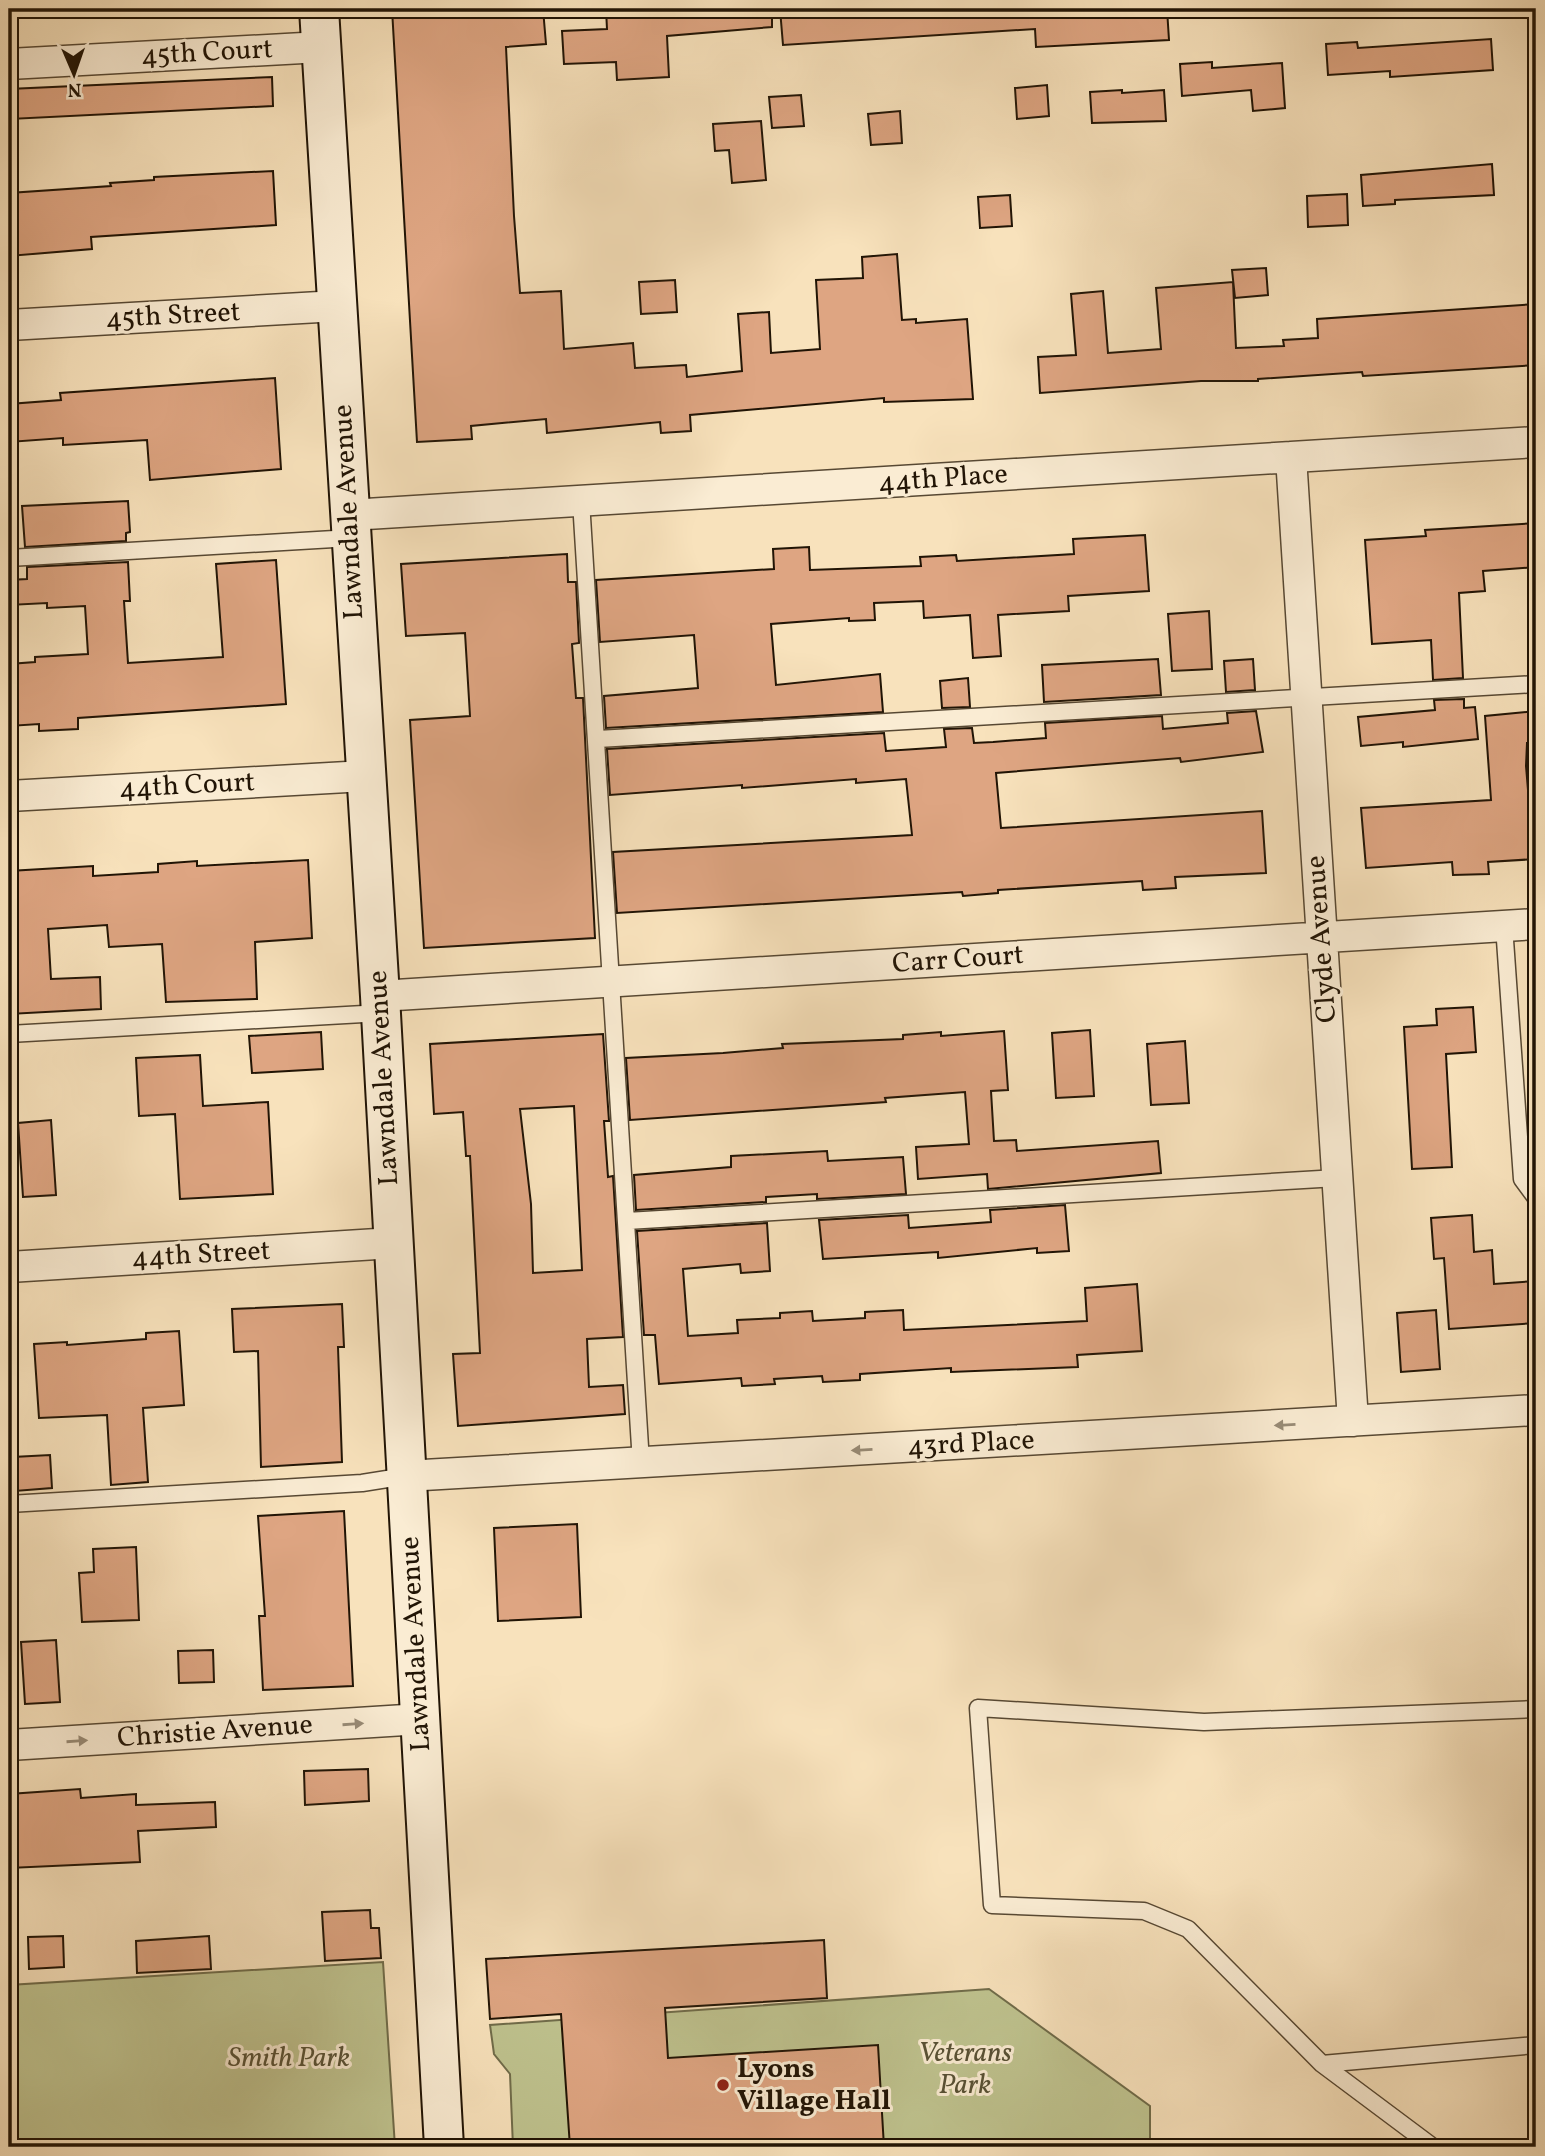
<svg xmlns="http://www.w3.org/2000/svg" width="1545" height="2156" font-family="Vollkorn,serif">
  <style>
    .green { fill: #bfc38f; stroke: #706c4a; stroke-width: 2 }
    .building { fill: #dea582; stroke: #211405; stroke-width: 2; fill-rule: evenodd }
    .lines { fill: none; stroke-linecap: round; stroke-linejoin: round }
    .lane-casing { stroke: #574833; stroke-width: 19 }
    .street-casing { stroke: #574833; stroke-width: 33 }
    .secondary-casing { stroke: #211405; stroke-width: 42 }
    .lane { stroke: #faecd3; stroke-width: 16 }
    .street { stroke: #faecd3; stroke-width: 30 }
    .secondary { stroke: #faecd3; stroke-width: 38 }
    .oneway { fill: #988b76 }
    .poi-dot { fill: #8f2418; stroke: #faecd3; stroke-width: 2.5 }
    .labels { text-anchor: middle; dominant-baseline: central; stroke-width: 6; stroke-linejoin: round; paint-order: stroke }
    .street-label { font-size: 28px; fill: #211405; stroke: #faecd3 }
    .park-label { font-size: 28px; font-style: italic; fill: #585135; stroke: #faecd3 }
    .poi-label { font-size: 28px; font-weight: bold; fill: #211405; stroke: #faecd3; text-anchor: start }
  </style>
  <rect width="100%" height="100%" fill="#f8e2bc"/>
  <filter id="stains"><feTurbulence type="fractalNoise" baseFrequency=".00286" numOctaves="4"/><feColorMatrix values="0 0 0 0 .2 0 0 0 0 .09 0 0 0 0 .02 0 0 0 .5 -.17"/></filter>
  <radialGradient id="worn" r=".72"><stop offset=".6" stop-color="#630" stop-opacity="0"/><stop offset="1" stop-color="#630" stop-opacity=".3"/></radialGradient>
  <path class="green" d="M 383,1962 L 395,2147 L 9,2147 L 9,1985 Z
    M 989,1989 L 1150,2106 L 1150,2147 L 513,2147 L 510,2074 L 494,2054 L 490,2025 Z"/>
  <path class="building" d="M 392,9 L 543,9 L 546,44 L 506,47 L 514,216 L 520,293 L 561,291 L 564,349 L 633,343 L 635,368 L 686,365 L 687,377 L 742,371 L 738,314 L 769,312 L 771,353 L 820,349 L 816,280 L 863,278 L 862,257 L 897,254 L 902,320 L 916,319 L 916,323 L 967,319 L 973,399 L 884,402 L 884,398 L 690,415 L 691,431 L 661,433 L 660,422 L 547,433 L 546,419 L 471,426 L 472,439 L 417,442 Z
    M 606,9 L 772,9 L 772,27 L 667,36 L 669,77 L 617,80 L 616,62 L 564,64 L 562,31 L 607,29 Z
    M 780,9 L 1167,9 L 1169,40 L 1036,47 L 1035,29 L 783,45 Z
    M 1491,39 L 1493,70 L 1390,77 L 1390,71 L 1328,75 L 1326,44 L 1357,42 L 1358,48 Z
    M 1212,62 L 1212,68 L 1282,63 L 1285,108 L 1253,111 L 1251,90 L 1182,96 L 1180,64 Z
    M 272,77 L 273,106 L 10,119 L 9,89 Z
    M 1047,85 L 1049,116 L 1017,119 L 1015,88 Z
    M 1122,90 L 1122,93 L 1164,90 L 1166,121 L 1092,123 L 1090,92 Z
    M 801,95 L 804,126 L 772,128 L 769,97 Z
    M 900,111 L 902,143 L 871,145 L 868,114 Z
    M 761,121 L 766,180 L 732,183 L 729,150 L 715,151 L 713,124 Z
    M 1492,164 L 1494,195 L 1395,200 L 1395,204 L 1363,206 L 1361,175 Z
    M 273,171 L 276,225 L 91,237 L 92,249 L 9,256 L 9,193 L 111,186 L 110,183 L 154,180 L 154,177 Z
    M 1347,194 L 1348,225 L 1308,227 L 1307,196 Z
    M 1010,195 L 1012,226 L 980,228 L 978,197 Z
    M 1266,268 L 1268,295 L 1235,298 L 1232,270 Z
    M 675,280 L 677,312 L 641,314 L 639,282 Z
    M 1233,282 L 1236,348 L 1284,346 L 1283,340 L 1318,338 L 1317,319 L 1536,304 L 1536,365 L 1363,376 L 1362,372 L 1258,379 L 1258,381 L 1201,381 L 1040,393 L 1038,357 L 1076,355 L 1071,294 L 1103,291 L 1108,353 L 1161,349 L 1156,288 Z
    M 275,378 L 281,469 L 150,480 L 147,440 L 63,445 L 63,438 L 9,442 L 9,404 L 61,400 L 60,393 Z
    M 128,501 L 130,532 L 126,533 L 126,541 L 25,547 L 22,506 Z
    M 1536,523 L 1536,567 L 1483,571 L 1485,591 L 1459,593 L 1463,678 L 1433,680 L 1431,640 L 1372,644 L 1365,540 L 1426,536 L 1425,530 Z
    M 1145,535 L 1149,591 L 1068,596 L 1069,611 L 998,615 L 1001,656 L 973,658 L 970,615 L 924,618 L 923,601 L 874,603 L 875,620 L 849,621 L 849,618 L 771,624 L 776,685 L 880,674 L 883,712 L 606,728 L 604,696 L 698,688 L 694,635 L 600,642 L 596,580 L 774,569 L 773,549 L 809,547 L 810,570 L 921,566 L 920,557 L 956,555 L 957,561 L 1074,554 L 1073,539 Z
    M 567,554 L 568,582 L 576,582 L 579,643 L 572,644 L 576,698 L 583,698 L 595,938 L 424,948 L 410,720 L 470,716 L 465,633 L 406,636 L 401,564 Z
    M 276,560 L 286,704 L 78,718 L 78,729 L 39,731 L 39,724 L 9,726 L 9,664 L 35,662 L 35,657 L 88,654 L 85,606 L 47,608 L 47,603 L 9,605 L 9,580 L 27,579 L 27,567 L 128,562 L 130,601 L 124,601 L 128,663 L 223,657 L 216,564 Z
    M 1209,611 L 1212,669 L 1172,671 L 1168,614 Z
    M 1158,659 L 1161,695 L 1044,702 L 1042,665 Z
    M 1253,659 L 1255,690 L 1226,692 L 1224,661 Z
    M 968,678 L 970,707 L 942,708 L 940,681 Z
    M 1464,699 L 1464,708 L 1475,707 L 1478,739 L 1403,747 L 1403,742 L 1361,746 L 1358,717 L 1435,710 L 1434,700 Z
    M 1256,711 L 1263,752 L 1181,762 L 1180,758 L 996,773 L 1001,828 L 1262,811 L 1266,873 L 1175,877 L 1176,888 L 1143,890 L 1142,881 L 998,890 L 998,893 L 963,896 L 962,892 L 617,913 L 613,852 L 912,835 L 906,779 L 856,783 L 856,779 L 742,788 L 742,785 L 610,795 L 607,749 L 884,733 L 886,751 L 946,747 L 944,729 L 972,728 L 974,743 L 993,742 L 1046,738 L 1045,723 L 1162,716 L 1163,729 L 1228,723 L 1227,713 Z
    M 1536,711 L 1536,743 L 1527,743 L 1526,766 L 1529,802 L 1536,801 L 1536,859 L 1488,862 L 1489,874 L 1453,875 L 1452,862 L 1366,868 L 1361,808 L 1491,800 L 1485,716 Z
    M 308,860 L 312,938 L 255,942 L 257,999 L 166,1002 L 162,944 L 109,947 L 107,925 L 48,929 L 51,979 L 100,977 L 101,1009 L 9,1014 L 9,981 L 12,981 L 9,871 L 93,866 L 93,876 L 158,872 L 158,864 L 197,861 L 197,866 Z
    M 1473,1007 L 1476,1052 L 1446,1054 L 1452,1167 L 1412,1169 L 1404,1027 L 1437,1025 L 1436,1009 Z
    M 1090,1030 L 1094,1096 L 1056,1098 L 1052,1033 Z
    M 1004,1031 L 1008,1090 L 991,1091 L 994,1141 L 1016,1140 L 1017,1151 L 1158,1141 L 1161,1173 L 988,1189 L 987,1174 L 918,1179 L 916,1147 L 969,1144 L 965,1092 L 885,1098 L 886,1102 L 630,1120 L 626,1058 L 723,1053 L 783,1048 L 782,1044 L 903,1039 L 903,1035 L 941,1032 L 941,1036 Z
    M 321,1032 L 323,1069 L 252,1073 L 249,1036 Z
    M 603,1034 L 609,1121 L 604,1121 L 608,1177 L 613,1176 L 623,1337 L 587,1339 L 589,1387 L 623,1385 L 625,1414 L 458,1426 L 453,1354 L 480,1353 L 470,1156 L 466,1156 L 463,1112 L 434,1114 L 430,1044 ZM 574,1106 L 582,1270 L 533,1273 L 531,1204 L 520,1109 Z
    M 1185,1041 L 1189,1103 L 1151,1105 L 1147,1044 Z
    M 200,1055 L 203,1106 L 268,1102 L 273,1194 L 180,1199 L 175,1114 L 139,1116 L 136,1058 Z
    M 51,1120 L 56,1195 L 23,1197 L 18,1123 Z
    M 827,1151 L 828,1161 L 903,1157 L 906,1194 L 817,1199 L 817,1194 L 766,1197 L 766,1202 L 636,1210 L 634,1175 L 731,1167 L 731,1156 Z
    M 1065,1205 L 1069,1251 L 1037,1253 L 1037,1248 L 938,1258 L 938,1252 L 823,1259 L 819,1220 L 908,1215 L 909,1228 L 991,1222 L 990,1210 Z
    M 1472,1215 L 1474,1252 L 1492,1250 L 1494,1284 L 1536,1281 L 1536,1323 L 1449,1329 L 1444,1258 L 1434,1259 L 1431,1218 Z
    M 767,1223 L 770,1271 L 741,1273 L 740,1264 L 683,1269 L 688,1336 L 738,1333 L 737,1320 L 780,1318 L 780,1313 L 812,1311 L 813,1321 L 865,1318 L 865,1312 L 903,1310 L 904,1330 L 1087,1321 L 1085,1288 L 1137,1284 L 1142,1351 L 1077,1355 L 1078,1367 L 951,1372 L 951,1368 L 860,1374 L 860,1380 L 823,1382 L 822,1376 L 774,1379 L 775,1384 L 742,1386 L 741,1378 L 659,1384 L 655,1335 L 644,1335 L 637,1231 Z
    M 342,1304 L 344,1347 L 338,1347 L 342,1462 L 261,1467 L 258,1351 L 234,1352 L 232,1309 Z
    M 1436,1310 L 1440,1369 L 1401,1372 L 1397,1313 Z
    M 179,1331 L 184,1405 L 143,1408 L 148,1482 L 111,1485 L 107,1415 L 39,1418 L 34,1344 L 67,1342 L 67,1345 L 146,1339 L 146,1333 Z
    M 50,1455 L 52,1488 L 15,1491 L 13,1457 Z
    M 344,1511 L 353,1686 L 263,1690 L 259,1616 L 265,1616 L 258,1516 Z
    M 577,1524 L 581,1617 L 498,1621 L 494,1528 Z
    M 136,1547 L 139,1620 L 82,1622 L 79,1573 L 94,1572 L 93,1549 Z
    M 56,1640 L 60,1702 L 25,1704 L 21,1642 Z
    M 213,1650 L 214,1682 L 179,1683 L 178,1651 Z
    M 368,1769 L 369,1801 L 305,1805 L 304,1771 Z
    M 80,1789 L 81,1798 L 136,1794 L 136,1805 L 215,1802 L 216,1827 L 138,1831 L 140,1862 L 9,1868 L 9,1794 Z
    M 370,1910 L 371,1928 L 379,1928 L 381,1958 L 325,1961 L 322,1912 Z
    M 63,1936 L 64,1967 L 29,1969 L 28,1937 Z
    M 209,1936 L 211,1969 L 137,1973 L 136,1941 Z
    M 824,1940 L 827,1998 L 665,2008 L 668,2058 L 878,2045 L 884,2147 L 570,2147 L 561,2014 L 490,2019 L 486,1959 Z"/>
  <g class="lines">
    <defs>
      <path id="lane" d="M 581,501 L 641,1463
        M 9,558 L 351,538
        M 598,739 L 1536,684
        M 1504,926 L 1522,1179 L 1536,1198
        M 9,1034 L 381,1013
        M 627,1221 L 1337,1178
        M 9,1504 L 362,1483 L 406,1476
        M 1322,2064 L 1536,2045
        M 1433,2147 L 1322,2064 L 1188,1929 L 1144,1911 L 992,1905 L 978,1708 L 1204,1722 L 1536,1709"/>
      <path id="street" d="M 9,64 L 321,47
        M 9,325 L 337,306
        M 1291,457 L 1353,1421
        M 350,515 L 1536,442
        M 9,796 L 365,776
        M 380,996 L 1536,924
        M 9,1267 L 393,1243
        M 406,1476 L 1536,1410
        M 9,1745 L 421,1719"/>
      <path id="secondary" d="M 319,9 L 380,996 L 444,2147"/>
    </defs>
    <use href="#lane" class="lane-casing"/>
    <use href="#street" class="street-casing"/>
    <use href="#secondary" class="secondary-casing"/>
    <use href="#lane" class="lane"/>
    <use href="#street" class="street"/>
    <use href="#secondary" class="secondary"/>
  </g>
  <defs><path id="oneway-solid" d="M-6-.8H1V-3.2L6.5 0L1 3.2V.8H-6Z" transform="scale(1.75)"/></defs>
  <g class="oneway">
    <use href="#oneway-solid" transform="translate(1285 1425) rotate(177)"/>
    <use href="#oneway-solid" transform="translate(862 1450) rotate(177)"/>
    <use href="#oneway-solid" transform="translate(353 1724) rotate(-4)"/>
    <use href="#oneway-solid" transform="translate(77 1741) rotate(-4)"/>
  </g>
  <circle class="poi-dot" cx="723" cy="2085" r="7"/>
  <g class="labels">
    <g class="street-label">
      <text transform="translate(207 53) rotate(-3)">45th Court</text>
      <text transform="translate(173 316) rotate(-3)">45th Street</text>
      <text transform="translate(943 479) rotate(-4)">44th Place</text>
      <text transform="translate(349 512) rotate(-93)">Lawndale Avenue</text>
      <text transform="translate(187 786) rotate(-3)">44th Court</text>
      <text transform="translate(1322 939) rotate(-94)">Clyde Avenue</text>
      <text transform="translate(958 960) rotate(-4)">Carr Court</text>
      <text transform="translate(384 1078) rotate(-93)">Lawndale Avenue</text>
      <text transform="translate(201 1255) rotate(-3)">44th Street</text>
      <text transform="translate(971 1444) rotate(-3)">43rd Place</text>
      <text transform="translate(416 1644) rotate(-93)">Lawndale Avenue</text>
      <text transform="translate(215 1732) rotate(-4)">Christie Avenue</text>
    </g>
    <g class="park-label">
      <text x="965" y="2053">Veterans<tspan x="965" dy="32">Park</tspan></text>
      <text x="289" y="2058">Smith Park</text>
    </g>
    <g class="poi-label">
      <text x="737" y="2069">Lyons<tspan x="737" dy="32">Village Hall</tspan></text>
    </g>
  </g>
  <rect width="1545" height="2156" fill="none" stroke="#f8e2bc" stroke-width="35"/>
  <rect x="10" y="10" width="1524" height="2135" fill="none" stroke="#211405" stroke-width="3.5"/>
  <rect x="18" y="18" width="1510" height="2121" fill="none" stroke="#211405" stroke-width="2"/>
  <g transform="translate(74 74) rotate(178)" stroke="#faecd3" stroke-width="5" paint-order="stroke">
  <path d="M0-5L12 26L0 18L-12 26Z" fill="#211405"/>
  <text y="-10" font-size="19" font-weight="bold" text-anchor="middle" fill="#211405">N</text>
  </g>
  <rect width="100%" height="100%" filter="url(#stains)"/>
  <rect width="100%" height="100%" fill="url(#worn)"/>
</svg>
